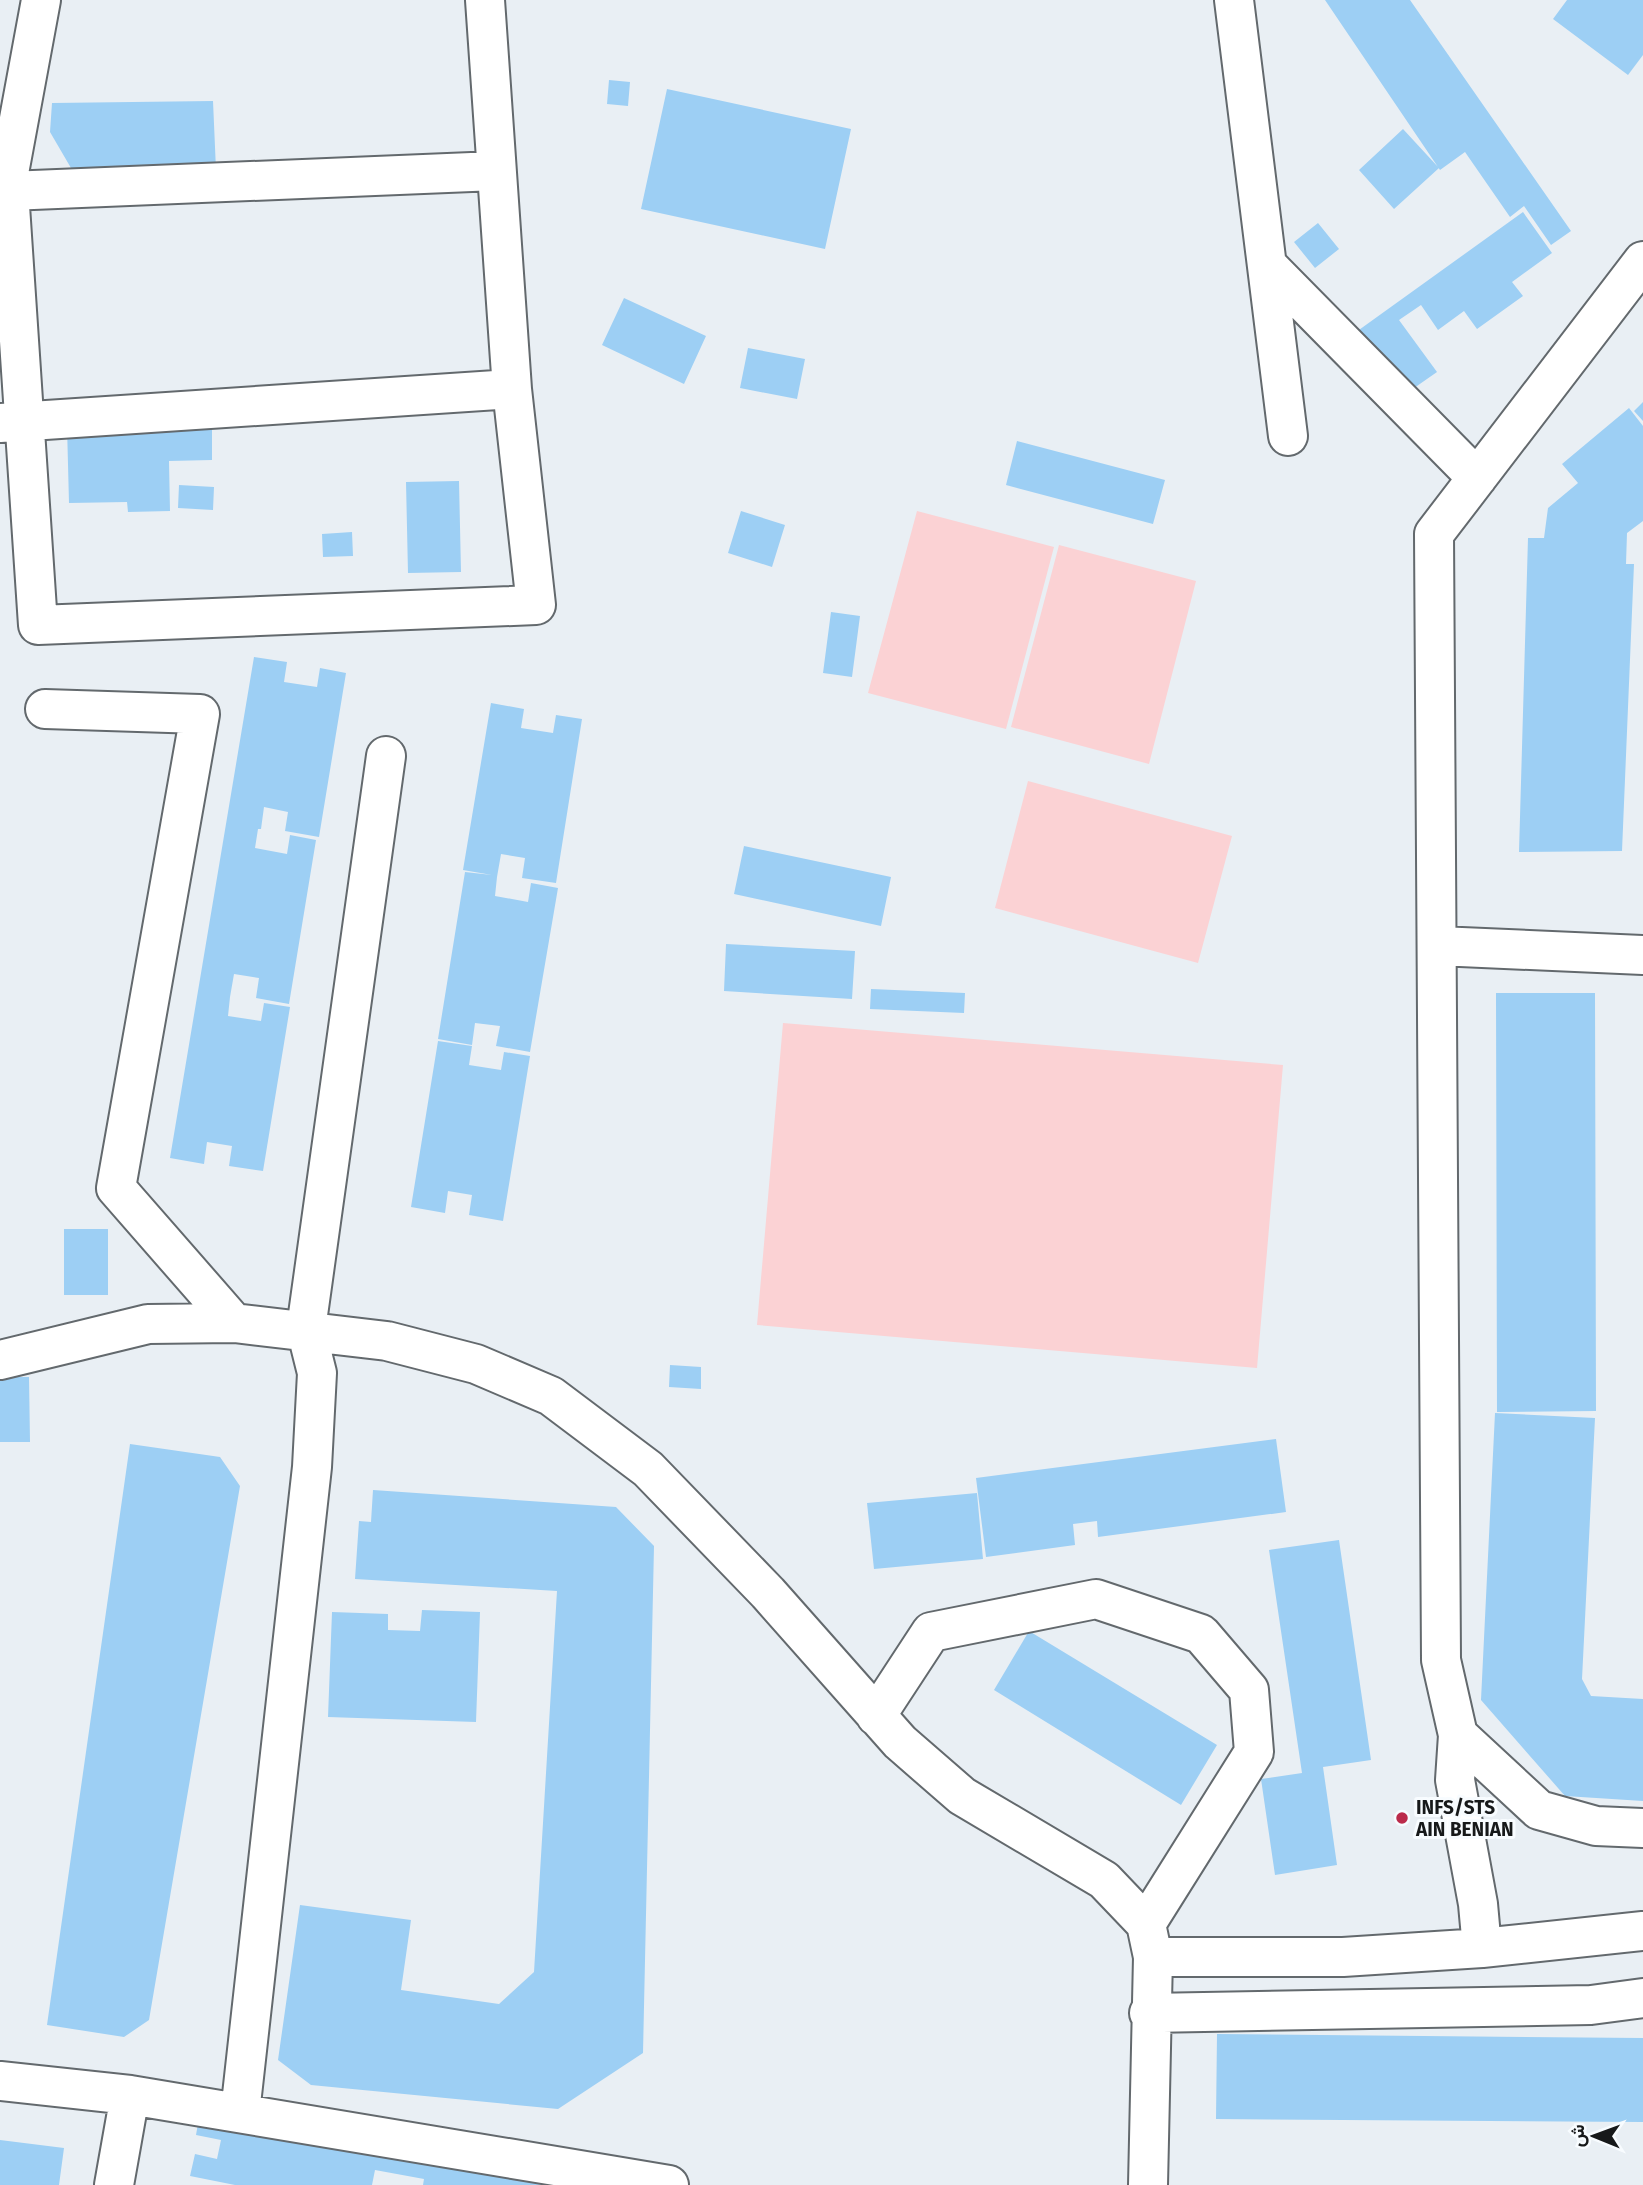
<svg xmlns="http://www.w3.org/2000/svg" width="1643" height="2185" font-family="'Fira Sans',Vazirmatn,sans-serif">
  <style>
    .green { fill: #fbd2d4 }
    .building { fill: #9dcff4 }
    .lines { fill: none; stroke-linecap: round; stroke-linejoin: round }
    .minor-casing { stroke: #63696d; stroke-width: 42 }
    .minor { stroke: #fff; stroke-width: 38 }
    .poi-dot { fill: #bb2b4b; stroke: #f8fcff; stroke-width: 2.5 }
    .labels { text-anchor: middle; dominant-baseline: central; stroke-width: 6; stroke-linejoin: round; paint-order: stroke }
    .poi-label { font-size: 19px; font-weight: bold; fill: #17191a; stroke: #f8fcff; text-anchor: start }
  </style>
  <rect width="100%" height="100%" fill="#e9eff4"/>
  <path class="green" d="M 917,511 L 1054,547 L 1006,729 L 868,693 Z
    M 1059,545 L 1196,581 L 1149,764 L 1011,727 Z
    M 1028,781 L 1232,836 L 1198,963 L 995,908 Z
    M 783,1023 L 1283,1065 L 1257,1368 L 757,1325 Z"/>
  <path class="building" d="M 1325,0 L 1410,0 L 1571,231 L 1551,245 L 1524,206 L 1510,217 L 1465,152 L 1440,170 Z
    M 1567,0 L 1643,0 L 1643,55 L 1628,75 L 1553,19 Z
    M 609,80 L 630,82 L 628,106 L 607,104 Z
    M 667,89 L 851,129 L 825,249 L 641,209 Z
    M 213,101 L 216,170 L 78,180 L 50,132 L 52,103 Z
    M 1403,129 L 1439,168 L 1394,209 L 1359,170 Z
    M 1523,212 L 1552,253 L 1512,282 L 1523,296 L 1477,329 L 1464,311 L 1438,330 L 1421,305 L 1399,320 L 1437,372 L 1384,409 L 1338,345 Z
    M 1318,223 L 1339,249 L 1315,268 L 1294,242 Z
    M 624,298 L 706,336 L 684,384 L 602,345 Z
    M 748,348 L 805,359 L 797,399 L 740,388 Z
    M 1643,402 L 1643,421 L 1634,411 Z
    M 1629,408 L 1643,426 L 1643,521 L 1627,533 L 1626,564 L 1634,564 L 1622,851 L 1519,852 L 1528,538 L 1544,538 L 1548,508 L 1578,483 L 1562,464 Z
    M 212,422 L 212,460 L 169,461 L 170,511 L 128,512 L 127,502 L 69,503 L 67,426 Z
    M 1017,441 L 1165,480 L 1153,524 L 1006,485 Z
    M 459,481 L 461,572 L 408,573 L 406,482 Z
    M 179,485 L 214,487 L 213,510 L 178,508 Z
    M 741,511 L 785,525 L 772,567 L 728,553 Z
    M 352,532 L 353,556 L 323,557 L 322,534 Z
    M 831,612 L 860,616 L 852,677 L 823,673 Z
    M 254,657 L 287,662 L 284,682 L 317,687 L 320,668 L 346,673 L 319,837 L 285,831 L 288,812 L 264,807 L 261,829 L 258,829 L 255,848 L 287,854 L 290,835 L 316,840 L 289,1004 L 256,998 L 259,978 L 234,974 L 230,997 L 228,1016 L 261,1021 L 264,1003 L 290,1007 L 263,1171 L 229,1166 L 232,1146 L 207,1142 L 204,1164 L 170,1158 Z
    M 491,703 L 524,709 L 521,728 L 553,733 L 556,715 L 582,719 L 556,883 L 522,878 L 525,858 L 501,854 L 497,877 L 495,896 L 528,902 L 531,883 L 558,888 L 530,1052 L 496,1046 L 500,1026 L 475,1023 L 472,1045 L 438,1039 L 465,872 L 492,875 L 463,870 Z
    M 744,846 L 891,877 L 881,926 L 734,894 Z
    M 726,944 L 855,951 L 852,999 L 724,991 Z
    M 871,989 L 965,993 L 964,1013 L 870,1009 Z
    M 1496,993 L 1595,993 L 1596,1411 L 1497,1412 Z
    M 438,1041 L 472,1046 L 469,1065 L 501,1070 L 504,1052 L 530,1056 L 503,1221 L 469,1215 L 472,1195 L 448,1191 L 445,1213 L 411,1207 Z
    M 64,1229 L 108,1229 L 108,1295 L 64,1295 Z
    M 670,1365 L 701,1367 L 701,1389 L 669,1387 Z
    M 0,1377 L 29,1377 L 30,1442 L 0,1442 Z
    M 1495,1413 L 1595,1418 L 1582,1679 L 1591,1696 L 1643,1699 L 1643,1801 L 1565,1796 L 1481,1700 Z
    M 1276,1439 L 1286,1512 L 1098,1537 L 1097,1521 L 1073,1524 L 1075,1545 L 986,1557 L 976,1478 Z
    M 130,1444 L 220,1457 L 240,1486 L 149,2020 L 124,2037 L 47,2025 Z
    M 373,1490 L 616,1507 L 654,1546 L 643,2053 L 558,2109 L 311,2085 L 278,2060 L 300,1905 L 411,1920 L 401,1990 L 499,2004 L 534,1972 L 557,1591 L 355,1579 L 359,1521 L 371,1522 Z
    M 977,1493 L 983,1559 L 874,1569 L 867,1503 Z
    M 1339,1540 L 1371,1760 L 1323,1767 L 1337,1865 L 1275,1875 L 1261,1779 L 1302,1773 L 1269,1550 Z
    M 422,1610 L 480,1612 L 476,1722 L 328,1717 L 332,1612 L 388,1614 L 388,1630 L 420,1631 Z
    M 1029,1631 L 1217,1745 L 1181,1805 L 994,1690 Z
    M 1217,2034 L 1643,2038 L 1643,2122 L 1216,2119 Z
    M 200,2112 L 563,2185 L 423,2185 L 424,2179 L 375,2170 L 372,2185 L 235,2185 L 190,2176 L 195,2154 L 217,2159 L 221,2140 L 196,2135 Z
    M 0,2140 L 64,2148 L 59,2185 L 0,2185 Z"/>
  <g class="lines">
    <defs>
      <path id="minor" d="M 41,0 L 9,173 L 9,191 L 38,625 L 536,605 L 512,389 L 485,0
        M 1234,0 L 1288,436
        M 9,191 L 496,171
        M 1643,261 L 1434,534 L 1441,1660 L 1458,1735 L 1539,1810 L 1596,1826 L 1643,1828
        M 1267,265 L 1477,478
        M 0,423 L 512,389
        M 45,709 L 200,714 L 116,1188 L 234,1323
        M 1438,946 L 1643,955
        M 0,1360 L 148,1324 L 234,1323 L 387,1341 L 476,1364 L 551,1396 L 648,1469 L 768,1593 L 900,1742 L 962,1796 L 1104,1880 L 1146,1924 L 1153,1957 L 1148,2185
        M 876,1716 L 931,1632 L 1096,1599 L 1201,1634 L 1249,1690 L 1254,1752 L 1146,1924
        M 1458,1735 L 1455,1780 L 1478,1904 L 1482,1948 L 1643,1931
        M 1153,1957 L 1343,1957 L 1482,1948
        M 1149,2013 L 1591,2005 L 1643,1998
        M 0,2081 L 130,2095 L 114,2185
        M 130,2095 L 669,2185
        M 240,2113 L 312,1467 L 317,1373 L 306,1329 L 386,756"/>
    </defs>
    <use href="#minor" class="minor-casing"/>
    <use href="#minor" class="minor"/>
  </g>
  <circle class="poi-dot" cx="1402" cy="1818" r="7"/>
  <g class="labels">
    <g class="poi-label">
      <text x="1416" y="1807">INFS/STS<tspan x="1416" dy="22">AIN BENIAN</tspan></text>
    </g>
  </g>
  <g transform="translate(1594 2136) rotate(271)" stroke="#f8fcff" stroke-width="5" paint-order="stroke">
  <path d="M0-5L12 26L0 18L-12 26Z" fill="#17191a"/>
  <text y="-10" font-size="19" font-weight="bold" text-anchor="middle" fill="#17191a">ش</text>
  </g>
</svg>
